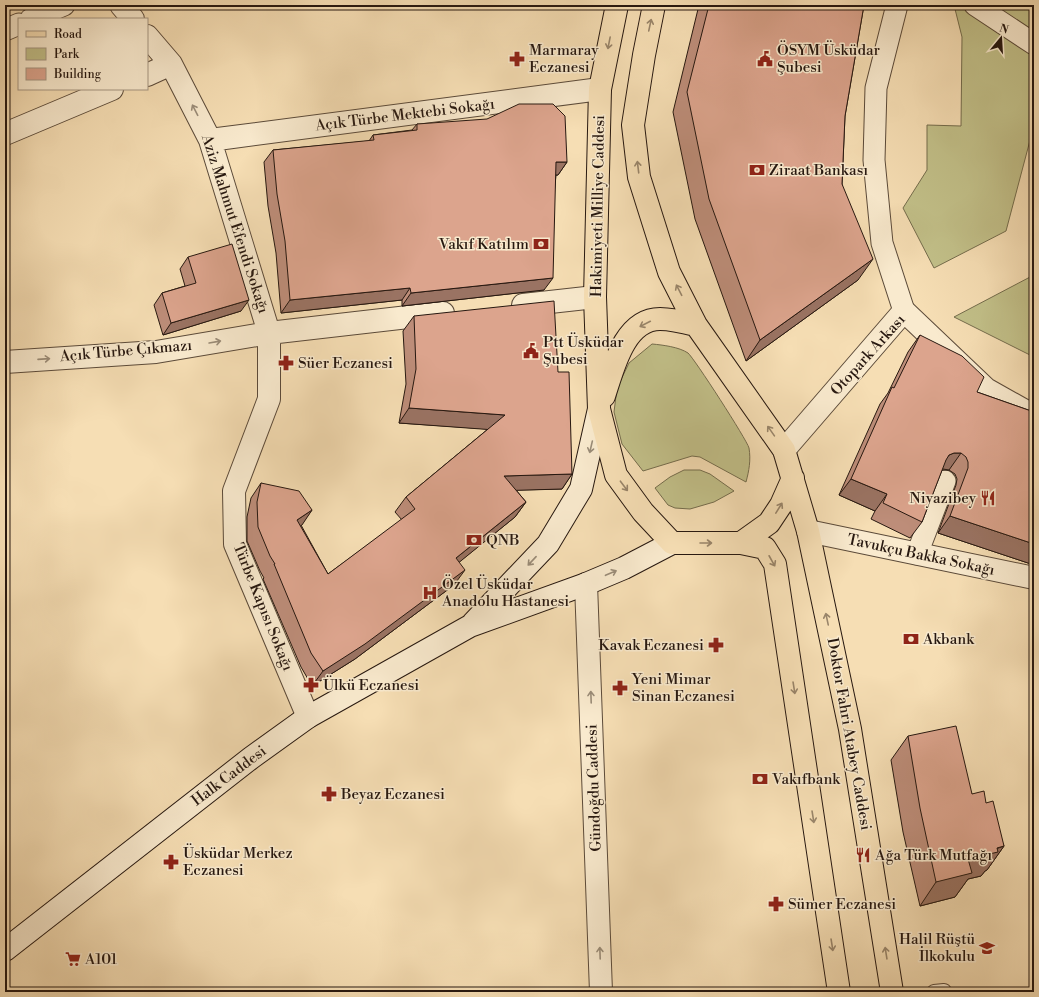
<svg xmlns="http://www.w3.org/2000/svg" width="1039" height="997" font-family="'Libre Bodoni',serif">
  <style>
    .green { fill: #c2c089; stroke: #746c4c }
    .lines { fill: none; stroke-linecap: round; stroke-linejoin: round }
    .service-casing { stroke: #5b4a39; stroke-width: 16 }
    .pedestrian-casing { stroke: #5b4a39; stroke-width: 23 }
    .minor-casing { stroke: #5b4a39; stroke-width: 24 }
    .tertiary-casing { stroke: #5b4a39; stroke-width: 24 }
    .secondary-casing { stroke: #271810; stroke-width: 24 }
    .primary-casing { stroke: #271810; stroke-width: 24 }
    .service { stroke: #f9eace; stroke-width: 14 }
    .pedestrian { stroke: #f9eace; stroke-width: 21 }
    .minor { stroke: #f9eace; stroke-width: 22 }
    .tertiary { stroke: #f9eace; stroke-width: 22 }
    .secondary { stroke: #f9eace; stroke-width: 22 }
    .primary { stroke: #f6deb4; stroke-width: 22 }
    .wall { fill: #bd8d79; stroke: #271810 }
    .shaded-wall { fill: #9a7363; stroke: #271810 }
    .building { fill: #dca48d; stroke: #271810 }
    .oneway { stroke: #99856a }
    .oneway2 { stroke: #9a8c78 }
    .labels { text-anchor: middle; dominant-baseline: central; stroke-width: 3; stroke-linejoin: round; paint-order: stroke }
    .poi-label { font-size: 15px; fill: #271810; stroke: #f9eace; text-anchor: start }
    .street-label { font-size: 15px; fill: #271810; stroke: #f9eace }
  </style>
  <rect width="100%" height="100%" fill="#f6deb4"/>
  <filter id="stains"><feTurbulence type="fractalNoise" baseFrequency=".005" numOctaves="4"/><feColorMatrix values="0 0 0 0 .2 0 0 0 0 .09 0 0 0 0 .02 0 0 0 .5 -.17"/></filter>
  <radialGradient id="worn" r=".72"><stop offset=".6" stop-color="#630" stop-opacity="0"/><stop offset="1" stop-color="#630" stop-opacity=".3"/></radialGradient>
  <path class="green" d="M 954,5 L 1034,5 L 1034,129 L 1033,129 L 1006,231 L 934,268 L 903,208 L 927,170 L 927,125 L 961,126 L 962,37 Z
    M 1034,266 L 1034,357 L 954,317 L 1032,276 Z
    M 652,344 C 663,345 679,347 688,353 C 694,358 747,440 749,448 C 751,460 749,471 746,482 L 700,457 L 692,456 L 643,471 L 622,444 L 614,412 L 617,388 L 629,363 Z
    M 684,470 L 700,470 L 710,474 L 734,491 L 714,502 L 690,509 L 675,508 L 668,505 L 655,488 L 670,477 Z"/>
  <g class="lines">
    <defs>
      <path id="service" d="M 934,992 L 944,991"/>
      <path id="pedestrian" d="M 897,5 L 876,88 L 874,160 L 882,243 L 904,311
        M 975,5 L 1034,44
        M 31,19 L 64,5
        M 5,30 L 19,24
        M 917,554 L 945,481"/>
      <path id="minor" d="M 121,5 L 133,19
        M 147,36 L 171,64 L 210,140 L 269,333 L 269,399 L 234,491 L 235,544 L 308,717
        M 147,75 L 171,64
        M 5,134 L 112,89
        M 210,140 L 600,89
        M 523,305 L 595,297
        M 269,333 L 443,313
        M 784,450 L 904,311 L 986,389 L 1034,416"/>
      <path id="tertiary" d="M 5,362 L 156,352 L 269,333
        M 808,531 L 1034,578
        M 586,584 L 601,992"/>
      <path id="secondary" d="M 473,623 L 548,544 L 581,489 L 599,409
        M 5,950 L 251,758 L 308,717 L 470,626 L 586,584 L 624,568 L 672,543"/>
      <path id="primary" d="M 617,5 L 600,89 L 595,297 L 599,409 L 616,475 L 643,512 L 672,543 L 741,543 L 765,548 L 775,564 L 839,992
        M 654,5 L 644,55 L 633,125 L 639,177 L 669,272 L 696,325 L 784,450 L 808,531 L 850,729 L 892,992
        M 604,396 C 613,369 624,319 660,319 C 672,319 684,322 696,325
        M 741,543 L 769,523 L 781,505 L 793,478"/>
    </defs>
    <use href="#service" class="service-casing"/>
    <use href="#pedestrian" class="pedestrian-casing"/>
    <use href="#minor" class="minor-casing"/>
    <use href="#tertiary" class="tertiary-casing"/>
    <use href="#secondary" class="secondary-casing"/>
    <use href="#primary" class="primary-casing"/>
    <use href="#service" class="service"/>
    <use href="#pedestrian" class="pedestrian"/>
    <use href="#minor" class="minor"/>
    <use href="#tertiary" class="tertiary"/>
    <use href="#secondary" class="secondary"/>
    <use href="#primary" class="primary"/>
  </g>
  <path class="wall" d="M 699,5 L 864,5 L 845,116 L 842,184 L 858,280 L 746,361 L 695,219 L 673,112 Z
    M 417,124 L 567,162 L 558,175 L 556,175 L 544,290 L 402,306 L 402,300 L 281,313 L 276,253 L 268,206 L 264,162 L 273,150 L 369,141 L 373,135 L 412,130 Z
    M 188,257 L 241,311 L 163,335 L 154,305 L 162,293 L 185,286 L 180,269 Z
    M 414,316 L 558,372 L 572,474 L 562,489 L 516,490 L 526,502 L 515,517 L 459,562 L 454,585 L 355,659 L 312,686 L 301,667 L 263,579 L 264,578 L 260,571 L 247,541 L 247,517 L 251,498 L 261,483 L 312,510 L 301,525 L 328,574 L 402,520 L 395,512 L 406,497 L 488,429 L 399,423 L 406,384 L 403,331 Z
    M 920,335 L 977,392 L 1034,412 L 1034,565 L 938,533 L 956,485 L 957,479 L 955,474 L 949,470 L 942,470 L 922,522 L 910,538 L 871,519 L 875,511 L 839,495 L 880,404 L 888,393 L 908,352 Z
    M 908,736 L 972,794 L 986,803 L 1004,846 L 987,870 L 985,871 L 981,876 L 968,879 L 955,897 L 920,906 L 903,832 L 891,760 Z"/>
  <path class="shaded-wall" d="M 556,162 L 567,162 L 558,175 L 547,175 Z
    M 873,259 L 858,280 L 746,361 L 760,340 Z
    M 553,278 L 544,290 L 402,306 L 411,293 Z
    M 410,288 L 402,300 L 281,313 L 290,300 Z
    M 249,300 L 241,311 L 163,335 L 171,323 Z
    M 409,408 L 505,415 L 495,430 L 399,423 Z
    M 954,453 L 961,453 L 949,470 L 943,469 L 938,471 L 934,476 L 949,455 Z
    M 572,474 L 562,489 L 494,491 L 504,476 Z
    M 851,479 L 887,494 L 875,511 L 839,495 Z
    M 526,502 L 515,517 L 446,573 L 456,558 Z
    M 312,510 L 302,525 L 287,534 L 297,520 Z
    M 950,516 L 1034,544 L 1034,565 L 938,533 Z
    M 465,570 L 454,585 L 355,659 L 312,686 L 323,671 Z
    M 1004,846 L 987,870 L 985,871 L 981,876 L 968,879 L 955,897 L 920,906 L 936,882 L 968,859 Z"/>
  <path class="building" d="M 709,5 L 864,5 L 845,116 L 842,184 L 873,259 L 760,340 L 709,199 L 687,92 Z
    M 519,104 L 553,104 L 565,116 L 567,162 L 556,162 L 553,278 L 411,293 L 410,288 L 290,300 L 285,241 L 277,194 L 273,150 L 374,140 L 373,135 L 417,130 L 417,124 L 487,119 Z
    M 232,244 L 249,300 L 171,323 L 162,293 L 196,283 L 188,257 Z
    M 554,301 L 558,372 L 569,372 L 572,474 L 504,476 L 526,502 L 456,558 L 465,570 L 365,644 L 323,671 L 311,653 L 274,564 L 275,564 L 270,556 L 258,527 L 257,502 L 261,483 L 299,491 L 312,510 L 297,520 L 328,574 L 415,509 L 406,497 L 505,415 L 409,408 L 416,369 L 414,316 Z
    M 920,335 L 962,356 L 984,377 L 977,392 L 1034,412 L 1034,544 L 950,516 L 968,468 L 968,462 L 966,457 L 961,453 L 954,453 L 949,455 L 946,460 L 922,522 L 883,503 L 887,494 L 851,479 L 892,387 L 894,388 Z
    M 956,726 L 972,794 L 984,791 L 986,803 L 993,801 L 1004,846 L 997,848 L 998,852 L 968,859 L 972,873 L 936,882 L 920,808 L 908,736 Z"/>
  <defs><path id="oneway-shaft" d="M-6 0H5M1.5-3L5.5 0L1.5 3" fill="none" stroke-width="1.6" stroke-linecap="round" stroke-linejoin="round"/></defs>
  <g class="oneway">
    <use href="#oneway-shaft" transform="translate(650 25) rotate(-78)"/>
    <use href="#oneway-shaft" transform="translate(609 43) rotate(101)"/>
    <use href="#oneway-shaft" transform="translate(638 167) rotate(-97)"/>
    <use href="#oneway-shaft" transform="translate(679 290) rotate(-117)"/>
    <use href="#oneway-shaft" transform="translate(645 324) rotate(153)"/>
    <use href="#oneway-shaft" transform="translate(771 431) rotate(-125)"/>
    <use href="#oneway-shaft" transform="translate(624 486) rotate(53)"/>
    <use href="#oneway-shaft" transform="translate(779 508) rotate(-58)"/>
    <use href="#oneway-shaft" transform="translate(706 543)"/>
    <use href="#oneway-shaft" transform="translate(772 561) rotate(61)"/>
    <use href="#oneway-shaft" transform="translate(827 619) rotate(-102)"/>
    <use href="#oneway-shaft" transform="translate(794 688) rotate(81)"/>
    <use href="#oneway-shaft" transform="translate(813 817) rotate(81)"/>
    <use href="#oneway-shaft" transform="translate(832 945) rotate(81)"/>
    <use href="#oneway-shaft" transform="translate(886 953) rotate(-99)"/>
  </g>
  <g class="oneway2">
    <use href="#oneway-shaft" transform="translate(195 110) rotate(-117)"/>
    <use href="#oneway-shaft" transform="translate(215 342) rotate(-10)"/>
    <use href="#oneway-shaft" transform="translate(44 359) rotate(-4)"/>
    <use href="#oneway-shaft" transform="translate(591 447) rotate(103)"/>
    <use href="#oneway-shaft" transform="translate(532 561) rotate(133)"/>
    <use href="#oneway-shaft" transform="translate(611 573) rotate(-23)"/>
    <use href="#oneway-shaft" transform="translate(591 697) rotate(-92)"/>
    <use href="#oneway-shaft" transform="translate(600 953) rotate(-92)"/>
  </g>
  <defs>
    <symbol id="pharmacy-bare" viewBox="-9 -9 18 18"><path d="M-2-6h4v4h4v4h-4v4h-4v-4h-4v-4h4Z" fill="#8f2418" stroke="#f9eace" stroke-width="2.5" paint-order="stroke"/></symbol>
    <symbol id="civic-bare" viewBox="-9 -9 18 18"><path d="M-.6-6.5H3V-4.5H.6V-3L4-1V1h2V6H-6V1h2V-1L-.6-3ZM-1.2 2.5V6h2.4V2.5Z" fill="#8f2418" stroke="#f9eace" stroke-width="2.5" paint-order="stroke"/></symbol>
    <symbol id="bank-bare" viewBox="-9 -9 18 18"><path d="M-6-4H6V4H-6ZM0-2.3a2.3 2.3 0 1 0 0 4.6a2.3 2.3 0 1 0 0-4.6Z" fill="#8f2418" stroke="#f9eace" stroke-width="2.5" paint-order="stroke"/></symbol>
    <symbol id="restaurant-bare" viewBox="-9 -9 18 18"><path d="M-5-6h1v4h1v-4h1v4h1v-4h1v5L-1.5 .5V6h-2V.5L-5-1ZM5-6V6H3V1.5H1.5Q1.5-4 5-6Z" fill="#8f2418" stroke="#f9eace" stroke-width="2.5" paint-order="stroke"/></symbol>
    <symbol id="hospital-bare" viewBox="-9 -9 18 18"><path d="M-5-5h3v3.5h4V-5h3V5h-3V1.5h-4V5h-3Z" fill="#8f2418" stroke="#f9eace" stroke-width="2.5" paint-order="stroke"/></symbol>
    <symbol id="school-bare" viewBox="-9 -9 18 18"><path d="M0-5L7-2L0 1L-7-2ZM-4 1L0 2.5L4 1V4Q0 6-4 4Z" fill="#8f2418" stroke="#f9eace" stroke-width="2.5" paint-order="stroke"/></symbol>
    <symbol id="supermarket-bare" viewBox="-9 -9 18 18"><path d="M-6-5.5h2.5l.6 2H6L4.5 2H-2.5L-4.4-4H-6ZM-1.5 3.2a1.3 1.3 0 1 0 .1 0ZM3 3.2a1.3 1.3 0 1 0 .1 0Z" fill="#8f2418" stroke="#f9eace" stroke-width="2.5" paint-order="stroke"/></symbol>
  </defs>
  <g fill-rule="evenodd">
    <use href="#pharmacy-bare" x="506" y="48" width="22" height="22"/>
    <use href="#civic-bare" x="754" y="48" width="22" height="22"/>
    <use href="#bank-bare" x="746" y="159" width="22" height="22"/>
    <use href="#bank-bare" x="530" y="233" width="22" height="22"/>
    <use href="#civic-bare" x="520" y="340" width="22" height="22"/>
    <use href="#pharmacy-bare" x="275" y="352" width="22" height="22"/>
    <use href="#restaurant-bare" x="977" y="487" width="22" height="22"/>
    <use href="#bank-bare" x="463" y="529" width="22" height="22"/>
    <use href="#hospital-bare" x="419" y="582" width="22" height="22"/>
    <use href="#bank-bare" x="900" y="628" width="22" height="22"/>
    <use href="#pharmacy-bare" x="705" y="634" width="22" height="22"/>
    <use href="#pharmacy-bare" x="300" y="674" width="22" height="22"/>
    <use href="#pharmacy-bare" x="609" y="677" width="22" height="22"/>
    <use href="#bank-bare" x="749" y="768" width="22" height="22"/>
    <use href="#pharmacy-bare" x="318" y="783" width="22" height="22"/>
    <use href="#restaurant-bare" x="852" y="844" width="22" height="22"/>
    <use href="#pharmacy-bare" x="160" y="851" width="22" height="22"/>
    <use href="#pharmacy-bare" x="765" y="893" width="22" height="22"/>
    <use href="#school-bare" x="976" y="937" width="22" height="22"/>
    <use href="#supermarket-bare" x="62" y="948" width="22" height="22"/>
  </g>
  <g class="labels">
    <g class="poi-label">
      <text x="529" y="50">Marmaray<tspan x="529" dy="17">Eczanesi</tspan></text>
      <text x="777" y="50">ÖSYM Üsküdar<tspan x="777" dy="17">Şubesi</tspan></text>
      <text x="769" y="170">Ziraat Bankası</text>
      <text x="529" y="244" text-anchor="end">Vakıf Katılım</text>
      <text x="543" y="342">Ptt Üsküdar<tspan x="543" dy="17">Şubesi</tspan></text>
      <text x="298" y="363">Süer Eczanesi</text>
      <text x="976" y="498" text-anchor="end">Niyazibey</text>
      <text x="486" y="540">QNB</text>
      <text x="442" y="584">Özel Üsküdar<tspan x="442" dy="17">Anadolu Hastanesi</tspan></text>
      <text x="923" y="639">Akbank</text>
      <text x="704" y="645" text-anchor="end">Kavak Eczanesi</text>
      <text x="632" y="679">Yeni Mimar<tspan x="632" dy="17">Sinan Eczanesi</tspan></text>
      <text x="323" y="685">Ülkü Eczanesi</text>
      <text x="772" y="779">Vakıfbank</text>
      <text x="341" y="794">Beyaz Eczanesi</text>
      <text x="183" y="853">Üsküdar Merkez<tspan x="183" dy="17">Eczanesi</tspan></text>
      <text x="875" y="855">Ağa Türk Mutfağı</text>
      <text x="788" y="904">Sümer Eczanesi</text>
      <text x="975" y="939" text-anchor="end">Halil Rüştü<tspan x="975" dy="17">İlkokulu</tspan></text>
      <text x="85" y="959">A101</text>
    </g>
    <g class="street-label">
      <text transform="translate(405 115) rotate(-7)">Açık Türbe Mektebi Sokağı</text>
      <text transform="translate(598 206) rotate(-89)">Hakimiyeti Milliye Caddesi</text>
      <text transform="translate(235 224) rotate(72)">Aziz Mahmut Efendi Sokağı</text>
      <text transform="translate(126 351) rotate(-5)">Açık Türbe Çıkmazı</text>
      <text transform="translate(868 355) rotate(-48)">Otopark Arkası</text>
      <text transform="translate(921 555) rotate(12)">Tavukçu Bakka Sokağı</text>
      <text transform="translate(263 607) rotate(68)">Türbe Kapısı Sokağı</text>
      <text transform="translate(849 734) rotate(80)">Doktor Fahri Atabey Caddesi</text>
      <text transform="translate(229 776) rotate(-37)">Halk Caddesi</text>
      <text transform="translate(594 788) rotate(-92)">Gündoğdu Caddesi</text>
    </g>
  </g>
  <rect width="1039" height="997" fill="none" stroke="#f6deb4" stroke-width="20"/>
  <rect x="6" y="6" width="1027" height="985" fill="none" stroke="#271810" stroke-width="2"/>
  <rect x="10" y="10" width="1019" height="977" fill="none" stroke="#271810"/>
  <rect x="18" y="18" width="130" height="72" fill="#f9eace" stroke="#a59682"/>
  <rect x="26" y="31" width="20" height="6" fill="#f6deb4" stroke="#a59682"/>
  <text x="54" y="38" font-size="12" fill="#271810">Road</text>
  <rect x="26" y="48" width="20" height="12" fill="#c2c089" stroke="#a59682"/>
  <text x="54" y="58" font-size="12" fill="#271810">Park</text>
  <rect x="26" y="68" width="20" height="12" fill="#dca48d" stroke="#a59682"/>
  <text x="54" y="78" font-size="12" fill="#271810">Building</text>
  <g transform="translate(1001 38) rotate(18)" stroke="#f9eace" stroke-width="3" paint-order="stroke">
  <path d="M0-3L7 15L0 10L-7 15Z" fill="#271810"/>
  <text y="-6" font-size="11" font-weight="bold" text-anchor="middle" fill="#271810">N</text>
  </g>
  <rect width="100%" height="100%" filter="url(#stains)"/>
  <rect width="100%" height="100%" fill="url(#worn)"/>
</svg>
